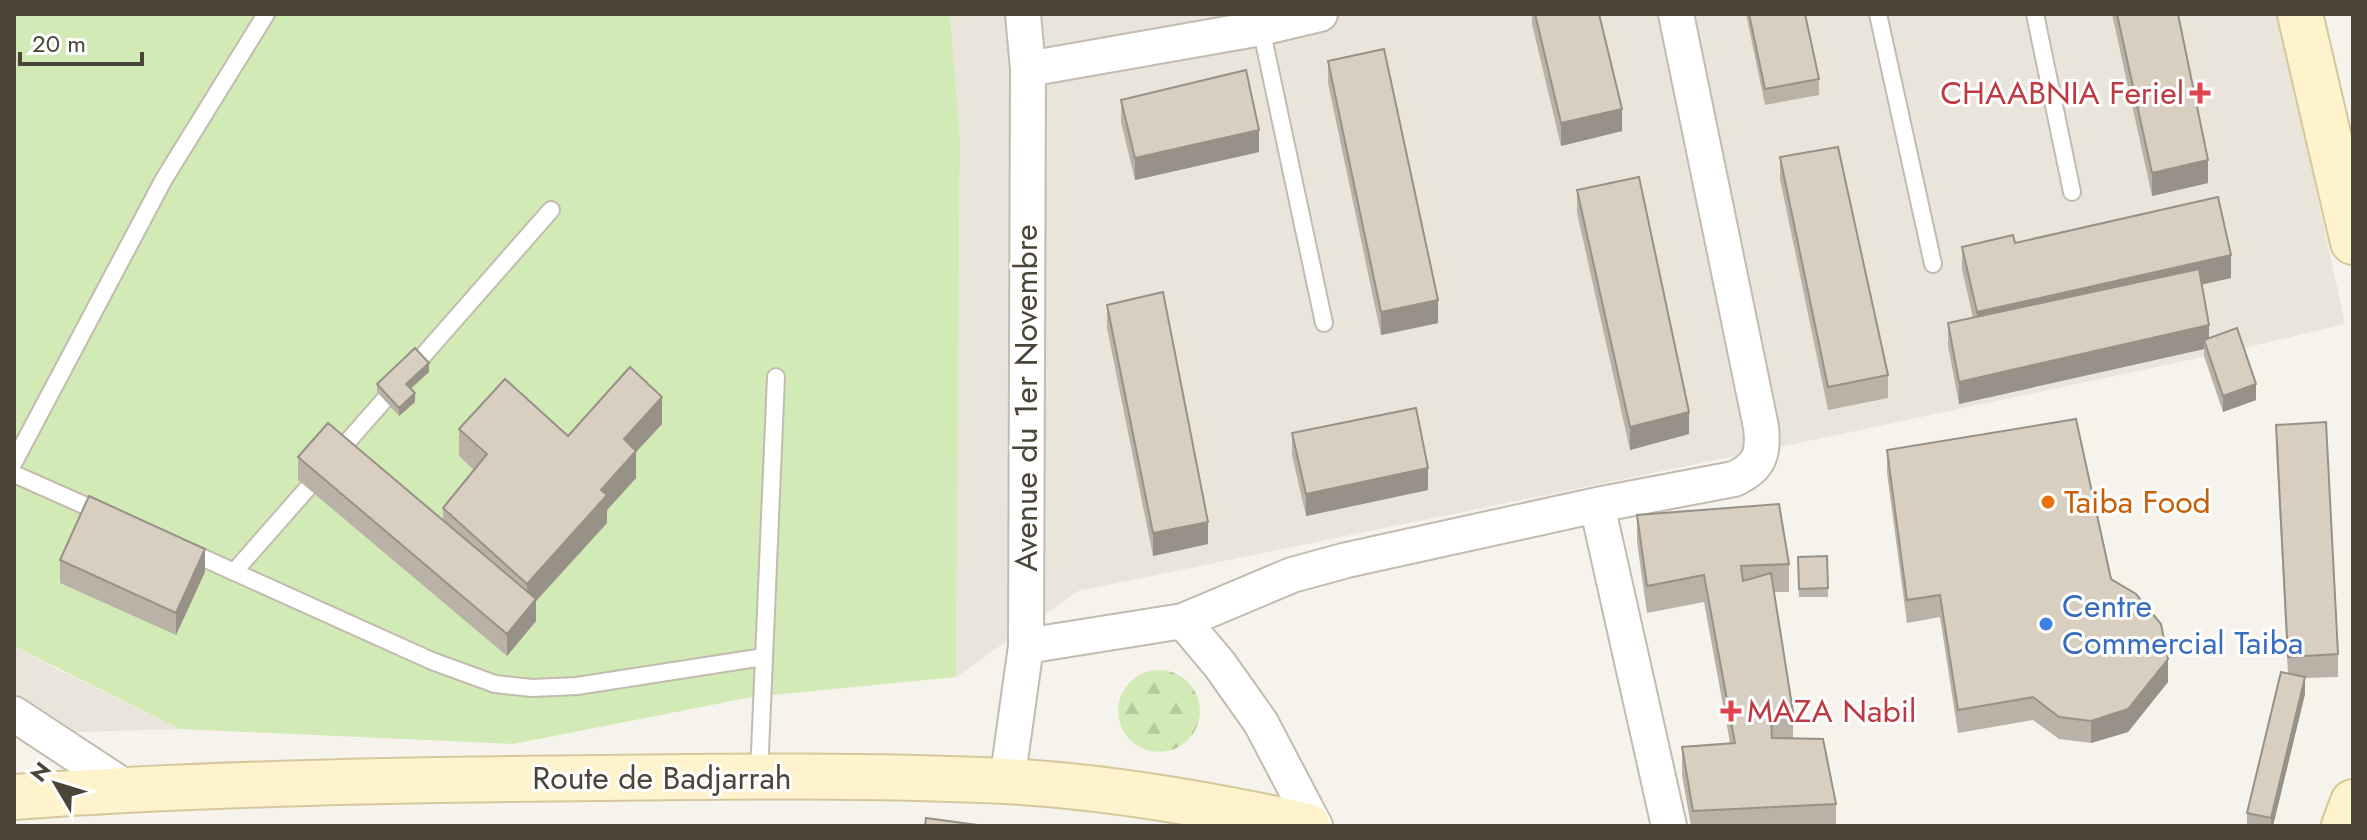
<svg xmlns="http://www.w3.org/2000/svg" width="2367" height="840" font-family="Jost,sans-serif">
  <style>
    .residential { fill: #eae5da }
    .green { fill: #d2eab5 }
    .forest { fill: url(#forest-firs) }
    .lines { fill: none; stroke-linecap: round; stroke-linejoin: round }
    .service-casing { stroke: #c2bbae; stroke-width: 20 }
    .minor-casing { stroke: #c2bbae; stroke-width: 38 }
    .secondary-casing { stroke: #d6c79b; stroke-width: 48 }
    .service { stroke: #fff; stroke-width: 16 }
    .minor { stroke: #fff; stroke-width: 34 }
    .secondary { stroke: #fff3cd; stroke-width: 44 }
    .wall { fill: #bab2a6 }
    .shaded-wall { fill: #979187 }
    .building { fill: #d8cfc1; stroke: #979187; stroke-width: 2 }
    .health-dot { fill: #e0444e; stroke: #fff; stroke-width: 3 }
    .food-dot { fill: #e8710a; stroke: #fff; stroke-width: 3 }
    .shop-dot { fill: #3f7fe0; stroke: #fff; stroke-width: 3 }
    .labels { text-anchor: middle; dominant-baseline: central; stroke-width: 6; stroke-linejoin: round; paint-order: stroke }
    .health-label { font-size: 32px; fill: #be3a42; stroke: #fff; text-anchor: end }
    .street-label { font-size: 32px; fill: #4b4439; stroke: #fff }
    .food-label { font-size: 32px; fill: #c56008; stroke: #fff; text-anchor: start }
    .shop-label { font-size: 32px; fill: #366cbe; stroke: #fff; text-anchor: start }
  </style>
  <defs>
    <pattern id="forest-firs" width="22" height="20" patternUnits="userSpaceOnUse" patternTransform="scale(2)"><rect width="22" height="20" fill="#d2eab5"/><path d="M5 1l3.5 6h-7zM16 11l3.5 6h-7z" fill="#b6ca9c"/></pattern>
  </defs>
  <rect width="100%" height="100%" fill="#f6f3ec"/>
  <path class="residential" d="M 950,14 L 2278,14 L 2345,324 L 2236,350 L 1794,444 L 1078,591 L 956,677 L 960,137 Z
    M 14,646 L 51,666 L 180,729 L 14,734 Z"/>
  <path class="green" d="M 14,14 L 950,14 L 960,137 L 956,677 L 752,697 L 513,744 L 180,729 L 14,646 Z"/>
  <path class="forest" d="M1118 711a41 41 0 1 1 82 0a41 41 0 1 1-82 0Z"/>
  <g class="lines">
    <defs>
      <path id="service" d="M 1878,14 L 1933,264
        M 2035,14 L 2072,192
        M 1261,28 L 1324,323
        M 335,456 L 551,210
        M 14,462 L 164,179 L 266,14
        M 14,474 L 104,514
        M 188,551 L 432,661 L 495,684 L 532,688 L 577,686 L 764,657
        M 234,572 L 320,474
        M 759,775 L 776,377"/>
      <path id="minor" d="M 1028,69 L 1261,28 L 1320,14
        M 1597,505 L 1669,826
        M 1183,621 L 1220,665 L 1261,723 L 1315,826
        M 1026,646 L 1183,621 L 1292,575 L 1347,560 L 1597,505 L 1734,479 C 1760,467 1764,454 1761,427 L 1676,14
        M 14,714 L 128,789
        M 1007,782 L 1026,646 L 1028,69 L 1023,14"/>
      <path id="secondary" d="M 2300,14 L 2353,242
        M 14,797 C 209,783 405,780 600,778 C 735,776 870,775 1005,781 C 1102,786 1213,805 1308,826
        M 2344,826 L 2353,802"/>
    </defs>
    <use href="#service" class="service-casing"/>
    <use href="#minor" class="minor-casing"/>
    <use href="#secondary" class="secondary-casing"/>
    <use href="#service" class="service"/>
    <use href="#minor" class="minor"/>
    <use href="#secondary" class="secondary"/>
  </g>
  <path class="wall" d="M 1532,14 L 1599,14 L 1622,131 L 1561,146 L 1532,24 Z
    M 1746,14 L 1805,14 L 1819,79 L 1819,95 L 1765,105 Z
    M 2112,14 L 2178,14 L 2208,183 L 2152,196 Z
    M 1328,61 L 1438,323 L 1381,335 L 1328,83 Z
    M 1121,100 L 1259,152 L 1135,180 L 1121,122 Z
    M 1780,157 L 1888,375 L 1888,398 L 1828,410 L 1780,179 Z
    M 1577,190 L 1689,434 L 1630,450 L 1577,213 Z
    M 2015,243 L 2231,278 L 2202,284 L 2209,338 L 2256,400 L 2223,412 L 2204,356 L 2204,349 L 1959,404 L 1948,346 L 1948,323 L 1973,318 L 1962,269 L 1962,247 Z
    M 1107,305 L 1208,544 L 1153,556 L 1107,328 Z
    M 429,372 L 411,389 L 415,402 L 399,416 L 377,392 L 377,384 Z
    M 662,424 L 636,452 L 636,478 L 607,510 L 607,523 L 536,601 L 536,621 L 507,656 L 298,480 L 298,457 L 443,520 L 443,508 L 474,470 L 459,456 L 459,429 L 568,436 Z
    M 2276,425 L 2338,654 L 2338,677 L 2305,678 L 2305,694 L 2273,826 L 2247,826 L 2247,813 L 2288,674 L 2276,447 Z
    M 1292,433 L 1428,490 L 1306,516 L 1292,455 Z
    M 1887,450 L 2111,579 L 2168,682 L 2128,732 L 2091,743 L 2059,739 L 2033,720 L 1958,733 L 1940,617 L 1907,623 L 1887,473 Z
    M 1637,515 L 1789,564 L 1789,592 L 1774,592 L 1793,712 L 1793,738 L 1836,804 L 1836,826 L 1691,826 L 1682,775 L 1682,747 L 1730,743 L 1704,602 L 1647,613 L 1637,542 Z
    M 1827,556 L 1828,597 L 1799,597 L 1798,557 Z
    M 60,560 L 205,572 L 176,635 L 60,583 Z"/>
  <path class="shaded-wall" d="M 1622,109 L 1622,131 L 1561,146 L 1561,123 Z
    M 1259,130 L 1259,152 L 1135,180 L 1135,158 Z
    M 2208,160 L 2208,183 L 2152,196 L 2152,173 Z
    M 2231,255 L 2231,278 L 1977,335 L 1977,312 Z
    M 1438,300 L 1438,323 L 1381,335 L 1381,312 Z
    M 2209,325 L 2209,348 L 2204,340 L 2204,349 L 1959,404 L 1959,382 Z
    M 429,363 L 429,372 L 406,392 L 406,384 Z
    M 2256,384 L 2256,400 L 2223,412 L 2223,396 Z
    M 415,393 L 415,402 L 399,416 L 399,408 Z
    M 662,397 L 662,424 L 636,452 L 636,478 L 607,510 L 607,523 L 536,601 L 536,621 L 507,656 L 507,634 L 527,610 L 527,584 L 601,490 L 624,439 Z
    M 1689,412 L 1689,434 L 1630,450 L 1630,427 Z
    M 1428,468 L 1428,490 L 1306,516 L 1306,494 Z
    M 1208,522 L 1208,544 L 1153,556 L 1153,533 Z
    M 205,549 L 205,572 L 176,635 L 176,613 Z
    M 2168,659 L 2168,682 L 2128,732 L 2091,743 L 2091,721 Z
    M 2305,677 L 2305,694 L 2273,826 L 2271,826 L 2271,818 Z"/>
  <path class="building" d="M 1535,14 L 1599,14 L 1622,109 L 1561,123 Z
    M 1749,14 L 1805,14 L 1819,79 L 1765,89 Z
    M 2117,14 L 2178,14 L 2208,160 L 2152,173 Z
    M 1384,49 L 1438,300 L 1381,312 L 1328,61 Z
    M 1246,70 L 1259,130 L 1135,158 L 1121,100 Z
    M 1838,147 L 1888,375 L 1828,387 L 1780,157 Z
    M 1639,177 L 1689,412 L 1630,427 L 1577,190 Z
    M 2218,197 L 2231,255 L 1977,312 L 1962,247 L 2013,235 L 2015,243 Z
    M 2199,269 L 2209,325 L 1959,382 L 1948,323 Z
    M 1163,292 L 1208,522 L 1153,533 L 1107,305 Z
    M 2237,328 L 2256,384 L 2223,396 L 2204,340 Z
    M 415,348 L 429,363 L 406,384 L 415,393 L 399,408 L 377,384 Z
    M 630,367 L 662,397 L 624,439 L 636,451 L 601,490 L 607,495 L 527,584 L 443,508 L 487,454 L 459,429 L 505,379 L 568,436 Z
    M 1416,408 L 1428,468 L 1306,494 L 1292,433 Z
    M 2076,419 L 2111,579 L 2136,594 L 2161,624 L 2168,659 L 2128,709 L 2091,721 L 2059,717 L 2033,697 L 1958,710 L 1940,595 L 1907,600 L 1887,450 Z
    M 2326,422 L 2338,654 L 2288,657 L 2276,425 Z
    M 328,423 L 536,599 L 507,634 L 298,457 Z
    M 89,496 L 205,549 L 176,613 L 60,560 Z
    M 1779,504 L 1789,564 L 1741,566 L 1743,581 L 1771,573 L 1793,712 L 1771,716 L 1772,738 L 1823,739 L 1836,804 L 1693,811 L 1682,747 L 1735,743 L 1704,575 L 1647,586 L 1637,515 Z
    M 1827,556 L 1828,588 L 1799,589 L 1798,557 Z
    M 2281,672 L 2305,677 L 2271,818 L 2247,813 Z
    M 926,818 L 985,826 L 925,826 Z"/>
  <g class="health-dot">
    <path d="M2196 81h8v8h8v8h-8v8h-8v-8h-8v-8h8z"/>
    <path d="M1727 699h8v8h8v8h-8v8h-8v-8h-8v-8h8z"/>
  </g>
  <circle class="food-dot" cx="2048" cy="502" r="8"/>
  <circle class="shop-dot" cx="2046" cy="624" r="8"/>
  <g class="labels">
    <g class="health-label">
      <text x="2184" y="93">CHAABNIA Feriel</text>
      <text x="1747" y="711" text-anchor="start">MAZA Nabil</text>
    </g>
    <g class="street-label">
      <text transform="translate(1026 398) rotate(-90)">Avenue du 1er Novembre</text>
      <text x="662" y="778">Route de Badjarrah</text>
    </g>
    <g class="food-label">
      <text x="2064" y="502">Taiba Food</text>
    </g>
    <g class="shop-label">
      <text x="2062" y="606">Centre<tspan x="2062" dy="37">Commercial Taiba</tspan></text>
    </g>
  </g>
  <rect width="2367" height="840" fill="none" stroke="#4b4439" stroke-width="32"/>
  <g transform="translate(56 784) rotate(308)" stroke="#ffffff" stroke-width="6" paint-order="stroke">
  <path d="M0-6L14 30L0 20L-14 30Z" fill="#4b4439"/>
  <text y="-12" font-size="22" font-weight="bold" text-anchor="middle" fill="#4b4439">N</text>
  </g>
  <path d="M20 52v12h122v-12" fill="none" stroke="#4b4439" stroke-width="4"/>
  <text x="32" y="52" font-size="24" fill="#4b4439" stroke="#ffffff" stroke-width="6" paint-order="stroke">20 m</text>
</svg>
